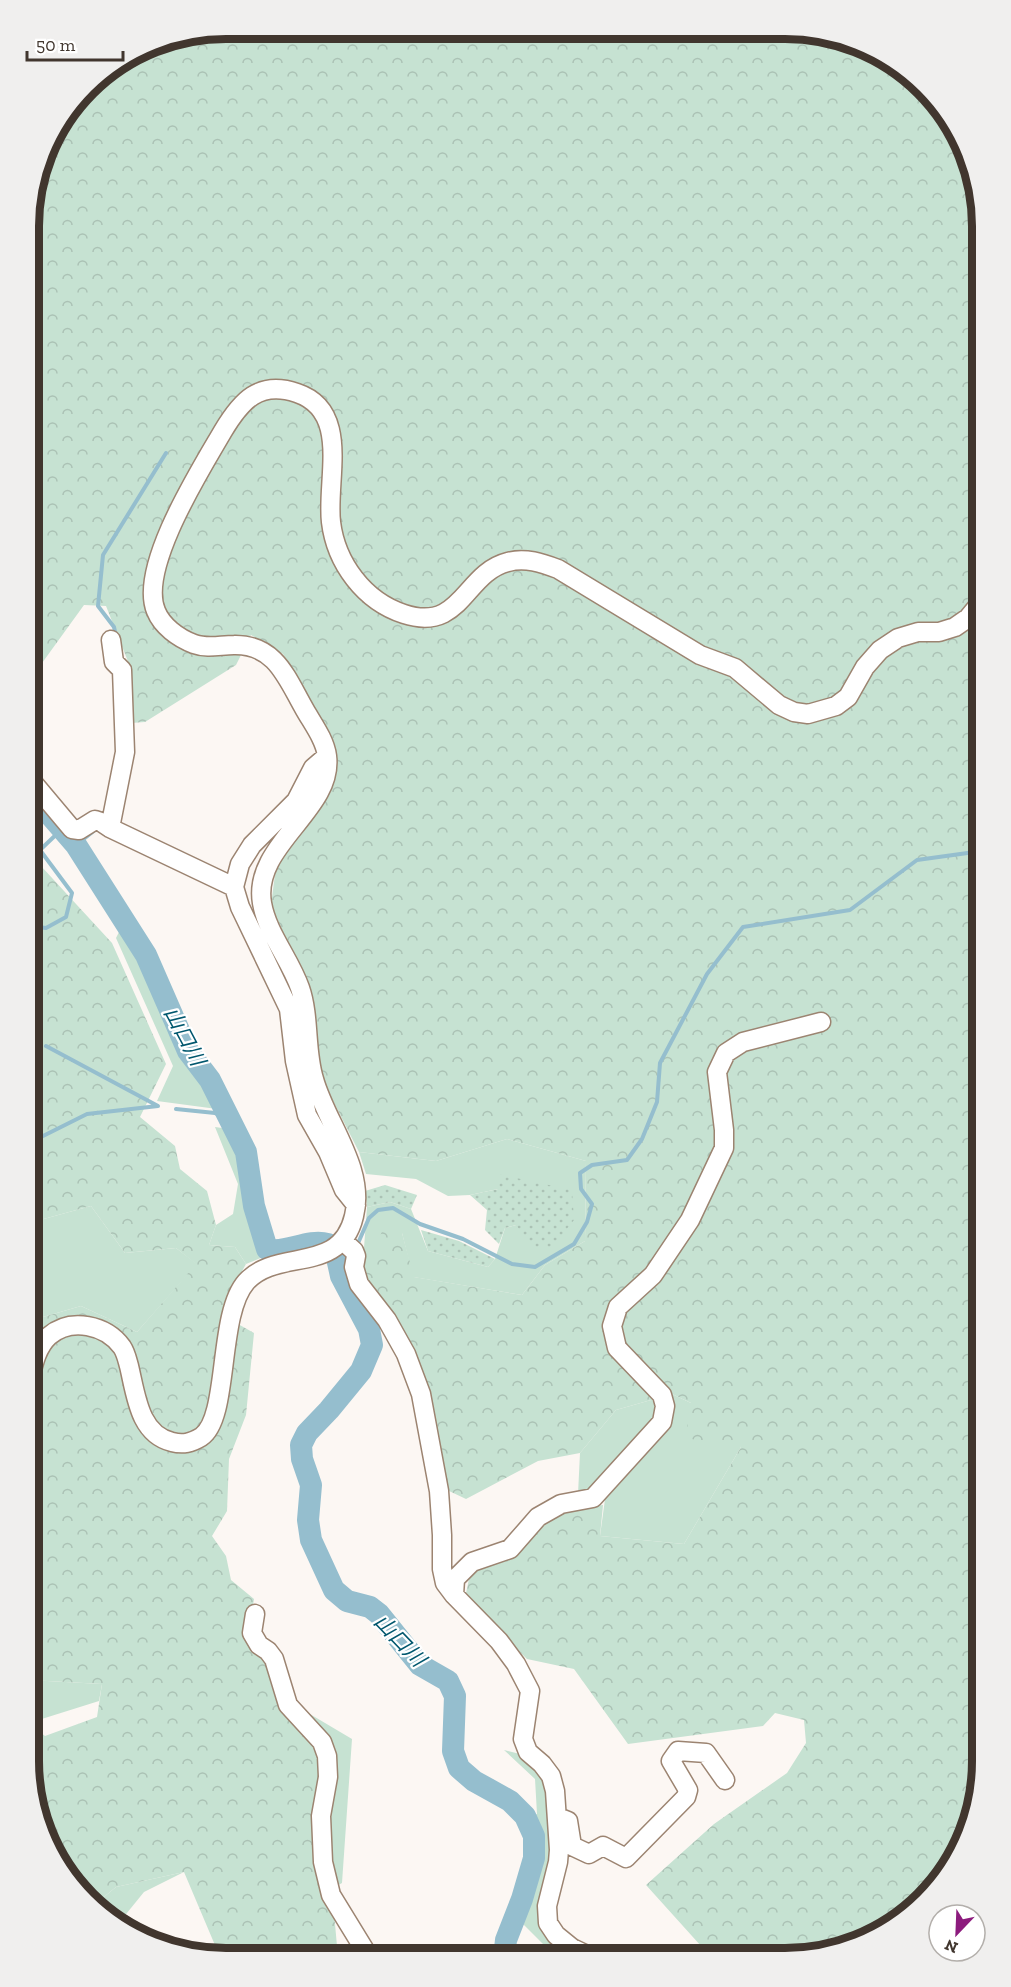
<svg xmlns="http://www.w3.org/2000/svg" width="1011" height="1987" font-family="'Zilla Slab','Noto Sans JP',serif">
  <style>
    .grass { fill: #c6e2d2 }
    .forest { fill: url(#forest-crowns) }
    .park { fill: url(#park-dots) }
    .lines { fill: none; stroke-linecap: round; stroke-linejoin: round }
    .stream { stroke: #95bece; stroke-width: 4 }
    .river { stroke: #95bece; stroke-width: 22 }
    .minor-casing { stroke: #9c8471; stroke-width: 21 }
    .minor { stroke: #fff; stroke-width: 18 }
    .labels { text-anchor: middle; dominant-baseline: central; stroke-width: 4.5; stroke-linejoin: round; paint-order: stroke }
    .water-label { font-size: 21px; font-style: italic; fill: #00576e; stroke: #fff }
    .rim { fill: none; stroke: #41362e; stroke-width: 8 }
  </style>
  <defs>
    <pattern id="forest-crowns" width="20" height="18" patternUnits="userSpaceOnUse" patternTransform="scale(1.5)"><rect width="20" height="18" fill="#c6e2d2"/><path d="M2 6a3 3 0 1 1 6 0M12 15a3 3 0 1 1 6 0" fill="none" stroke="#abc2b5"/></pattern>
    <pattern id="park-dots" width="8" height="8" patternUnits="userSpaceOnUse" patternTransform="scale(1.5)"><rect width="8" height="8" fill="#c6e2d2"/><path d="M2 2h.1M6 6h.1" fill="none" stroke="#abc2b5" stroke-width="1.8" stroke-linecap="round"/></pattern>
  </defs>
  <rect width="100%" height="100%" fill="#fcf7f3"/>
  <path class="grass" d="M 120,930 L 138,956 L 178,1049 L 217,1109 L 157,1101 L 173,1066 L 116,938 Z
    M 215,1127 L 229,1129 L 242,1153 L 247,1208 L 263,1257 L 246,1264 L 235,1247 L 209,1245 L 216,1225 L 233,1214 L 238,1184 Z
    M 507,1139 L 586,1161 L 585,1241 L 545,1265 L 522,1295 L 413,1277 L 402,1233 L 362,1275 L 367,1207 L 390,1202 L 411,1209 L 428,1251 L 488,1267 L 495,1259 L 505,1228 L 516,1225 L 498,1175 L 498,1189 L 470,1195 L 448,1196 L 416,1179 L 366,1174 L 359,1152 L 436,1161 Z
    M 91,1206 L 125,1253 L 176,1248 L 197,1264 L 137,1332 L 81,1306 L 29,1321 L 29,1223 Z
    M 672,1394 L 691,1403 L 741,1447 L 684,1544 L 600,1536 L 606,1492 L 578,1494 L 580,1453 L 616,1410 Z
    M 29,1680 L 102,1684 L 99,1701 L 29,1723 Z
    M 298,1707 L 352,1739 L 342,1883 L 335,1887 Z
    M 504,1750 L 524,1755 L 547,1778 L 554,1854 L 539,1912 L 571,1954 L 571,1958 L 557,1958 L 522,1923 L 540,1854 L 539,1832 L 530,1816 L 537,1814 L 535,1779 Z
    M 184,1872 L 144,1892 L 118,1924 L 96,1910 L 93,1906 L 116,1887 Z"/>
  <path class="forest" d="M 226,29 L 824,32 L 916,78 L 972,163 L 982,226 L 982,504 L 980,516 L 982,518 L 982,1775 L 968,1837 L 942,1882 L 895,1925 L 848,1948 L 785,1958 L 700,1958 L 701,1946 L 646,1885 L 714,1824 L 787,1773 L 806,1743 L 804,1720 L 775,1713 L 763,1726 L 628,1744 L 574,1669 L 527,1659 L 465,1598 L 470,1574 L 514,1554 L 555,1511 L 603,1505 L 600,1536 L 684,1544 L 741,1447 L 685,1438 L 691,1403 L 672,1394 L 616,1410 L 580,1453 L 538,1461 L 466,1499 L 447,1490 L 414,1352 L 362,1275 L 385,1225 L 402,1233 L 414,1277 L 522,1295 L 545,1265 L 585,1241 L 586,1161 L 507,1139 L 436,1161 L 359,1152 L 322,1079 L 309,991 L 271,905 L 276,867 L 331,791 L 335,749 L 283,654 L 251,635 L 236,665 L 145,722 L 131,723 L 129,664 L 106,606 L 84,605 L 37,670 L 30,668 L 30,200 L 49,138 L 95,78 L 150,43 Z
    M 29,853 L 112,943 L 166,1064 L 140,1117 L 175,1146 L 180,1169 L 207,1191 L 216,1225 L 209,1245 L 235,1247 L 246,1264 L 232,1289 L 238,1324 L 254,1333 L 246,1415 L 229,1459 L 227,1511 L 212,1536 L 226,1556 L 231,1580 L 254,1599 L 247,1641 L 268,1655 L 319,1747 L 338,1957 L 220,1957 L 184,1872 L 116,1887 L 93,1906 L 39,1824 L 29,1761 L 29,1723 L 45,1736 L 97,1717 L 102,1684 L 29,1680 L 29,1321 L 81,1306 L 137,1332 L 196,1264 L 176,1248 L 125,1253 L 91,1206 L 29,1223 Z"/>
  <path class="park" d="M 498,1174 L 572,1190 L 574,1220 L 552,1247 L 533,1248 L 516,1225 L 505,1228 L 499,1244 L 485,1230 L 487,1210 L 470,1195 L 498,1189 Z
    M 385,1185 L 417,1195 L 411,1209 L 390,1202 L 367,1207 L 365,1191 Z
    M 421,1230 L 459,1241 L 495,1259 L 488,1267 L 428,1251 Z"/>
  <g class="lines">
    <path class="stream" d="M 116,636 L 114,627 L 98,606 L 103,555 L 166,453
      M 29,844 L 40,850 L 62,829
      M 76,845 L 95,830
      M 29,926 L 46,928 L 66,917 L 72,893 L 40,850
      M 176,1109 L 215,1113 L 229,1118
      M 29,1143 L 87,1114 L 158,1106 L 46,1046
      M 355,1245 L 359,1241 L 369,1218 L 378,1210 L 393,1208 L 420,1224 L 463,1239 L 512,1264 L 535,1267 L 574,1244 L 587,1222 L 592,1204 L 581,1189 L 580,1173 L 592,1165 L 627,1160 L 642,1139 L 657,1102 L 660,1063 L 707,974 L 743,927 L 850,910 L 917,860 L 982,851
      M 340,1265 L 347,1252"/>
    <path class="river" d="M 50,815 L 76,845 L 146,955 L 188,1051 L 210,1080 L 246,1152 L 254,1206 L 267,1249 C 285,1255 307,1238 328,1244
      M 337,1258 L 341,1276 L 369,1329 L 372,1345 L 361,1371 L 329,1410 L 307,1433 L 301,1445 L 302,1459 L 311,1485 L 308,1520 L 311,1540 L 334,1590 L 347,1601 L 370,1607 L 379,1614 L 420,1665 L 448,1681 L 455,1696 L 453,1751 L 459,1768 L 474,1781 L 510,1801 L 525,1816 L 534,1836 L 534,1858 L 522,1899 L 506,1940 L 504,1958"/>
    <defs>
      <path id="minor" d="M 327,756 L 313,768 L 296,801 L 252,845 L 240,864 L 234,887 L 240,907 L 289,1009 L 295,1061 L 307,1115 L 328,1152 L 344,1190 L 356,1205
        M 30,779 L 72,829 L 79,830 L 95,820 L 101,822 L 110,828 L 234,887
        M 110,828 L 125,752 L 122,670 L 114,662 L 111,640
        M 343,1241 L 354,1251 L 356,1256 L 354,1267 L 359,1284 L 387,1320 L 406,1354 L 421,1394 L 439,1491 L 442,1535 L 442,1569 L 445,1583 L 454,1595 L 499,1641 L 516,1664 L 530,1691 L 523,1739 L 528,1752 L 542,1764 L 551,1776 L 555,1791 L 559,1850 L 558,1862 L 547,1906 L 548,1923 L 556,1935 L 572,1948 L 593,1958
        M 29,1383 C 33,1366 36,1348 49,1336 C 71,1317 106,1325 122,1347 C 126,1353 127,1359 129,1366 C 136,1395 139,1434 172,1442 C 183,1445 191,1443 201,1437 C 230,1418 217,1315 246,1282 C 277,1247 340,1276 354,1216 C 366,1168 326,1123 314,1079 C 305,1050 310,1017 300,988 C 290,959 267,933 262,903 C 252,845 334,810 327,756 C 325,740 313,724 305,710 C 287,679 276,644 234,645 C 220,645 208,649 194,644 C 178,638 162,626 156,611 C 138,568 201,469 223,431 C 241,401 259,380 297,393 C 351,411 326,480 331,522 C 336,563 364,601 404,614 C 462,633 464,573 508,562 C 525,557 542,563 558,569 L 700,655 L 735,668 L 779,705 L 794,712 L 808,714 L 836,706 L 848,697 L 865,667 L 880,650 L 898,638 L 918,632 L 939,632 L 955,627 L 968,618 L 982,601
        M 454,1595 L 455,1579 L 472,1562 L 510,1549 L 538,1517 L 561,1504 L 593,1498 L 662,1422 L 665,1406 L 662,1395 L 617,1348 L 612,1326 L 618,1307 L 653,1275 L 690,1220 L 724,1148 L 724,1130 L 717,1072 L 726,1053 L 743,1042 L 821,1022
        M 255,1614 L 252,1633 L 259,1645 L 268,1651 L 274,1659 L 288,1705 L 322,1742 L 327,1756 L 328,1777 L 321,1816 L 323,1862 L 331,1895 L 369,1957
        M 563,1819 L 568,1821 L 572,1846 L 589,1854 L 603,1846 L 626,1858 L 686,1797 L 688,1790 L 671,1761 L 678,1751 L 706,1753 L 725,1780"/>
    </defs>
    <use href="#minor" class="minor-casing"/>
    <use href="#minor" class="minor"/>
  </g>
  <g class="labels">
    <g class="water-label">
      <text transform="translate(185 1036) rotate(62)">山口川</text>
      <text transform="translate(400 1640) rotate(46)">山口川</text>
    </g>
  </g>
  <path d="M0 0H1011V1987H0ZM226 39H785A187 187 0 0 1 972 226V1761A187 187 0 0 1 785 1948H226A187 187 0 0 1 39 1761V226A187 187 0 0 1 226 39Z" fill="#f0efee" fill-rule="evenodd"/>
  <path class="rim" d="M226 39H785A187 187 0 0 1 972 226V1761A187 187 0 0 1 785 1948H226A187 187 0 0 1 39 1761V226A187 187 0 0 1 226 39Z"/>
  <g transform="translate(957 1933) rotate(203)"><circle r="28" fill="#ffffff" stroke="#b3afab" stroke-width="1.5"/>
  <path d="M0-4.5L10 22L0 15L-10 22Z" fill="#8c1b7d"/>
  <text y="-9" font-size="16" font-weight="bold" text-anchor="middle" fill="#41362e">N</text>
  </g>
  <path d="M27 51v9h96v-9" fill="none" stroke="#41362e" stroke-width="3"/>
  <text x="36" y="51" font-size="18" fill="#41362e" stroke="#ffffff" stroke-width="4.5" paint-order="stroke">50 m</text>
</svg>
